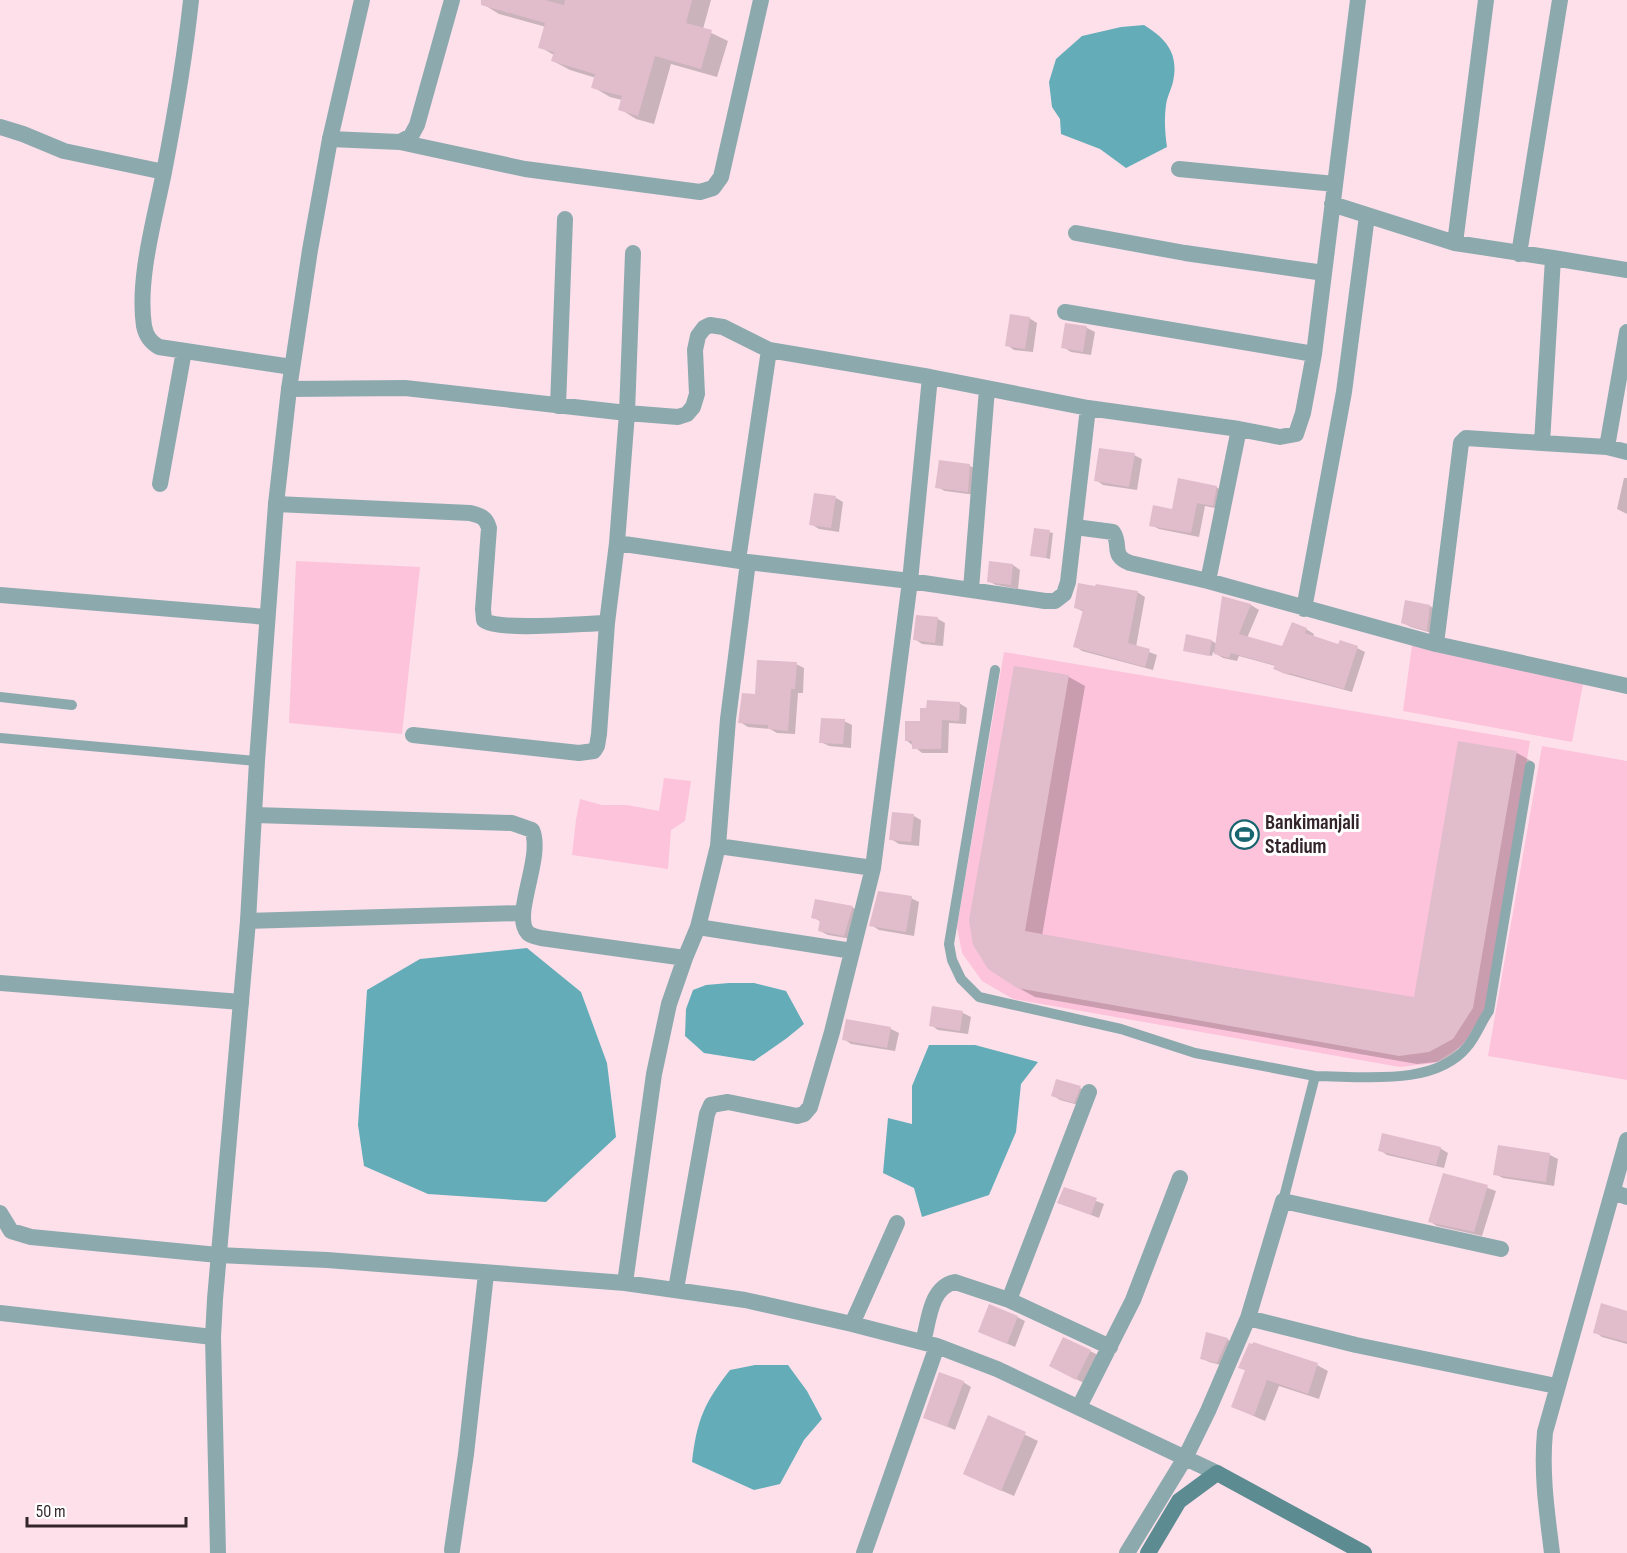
<svg xmlns="http://www.w3.org/2000/svg" width="1627" height="1553" font-family="'Sofia Sans Condensed',sans-serif">
  <style>
    .green { fill: #fcc3da }
    .water { fill: #64adb8 }
    .shadow { fill: #0003 }
    .building { fill: #e1bdcb }
    .lines { fill: none; stroke-linecap: round; stroke-linejoin: round }
    .service { stroke: #8caaae; stroke-width: 10 }
    .minor { stroke: #8caaae; stroke-width: 16 }
    .tertiary { stroke: #8caaae; stroke-width: 16 }
    .secondary { stroke: #5d8b92; stroke-width: 16 }
    .labels { text-anchor: middle; dominant-baseline: central; stroke-width: 6; stroke-linejoin: round; paint-order: stroke }
    .poi-label { font-size: 21px; font-weight: bold; fill: #33252b; stroke: #fff; text-anchor: start }
  </style>
  <rect width="100%" height="100%" fill="#fee0eb"/>
  <path class="green" d="M 296,561 L 420,567 L 402,734 L 289,723 Z
    M 1412,645 L 1583,684 L 1572,742 L 1403,711 Z
    M 1004,652 L 1530,741 L 1485,1009 L 1463,1045 L 1435,1063 L 1400,1067 L 1013,999 L 982,981 L 962,953 L 957,927 Z
    M 1542,746 L 1627,761 L 1627,1080 L 1488,1056 Z
    M 664,778 L 691,781 L 685,821 L 671,830 L 668,869 L 572,855 L 576,820 L 580,799 L 602,805 L 627,805 L 659,811 Z"/>
  <path class="water" d="M 1144,25 C 1167,39 1179,54 1173,82 C 1171,90 1167,97 1166,105 C 1164,119 1165,133 1167,147 L 1126,168 L 1100,149 L 1061,134 L 1060,119 L 1052,107 L 1049,82 L 1056,59 L 1082,36 L 1121,27 Z
    M 527,948 L 581,992 L 607,1063 L 616,1137 L 546,1202 L 428,1194 L 364,1166 L 358,1125 L 367,990 L 420,959 Z
    M 729,983 L 754,983 L 786,991 L 804,1024 L 787,1038 L 754,1061 L 704,1053 L 685,1036 L 686,1009 L 693,990 L 706,985 Z
    M 929,1045 L 975,1045 L 1038,1062 L 1021,1084 L 1016,1132 L 989,1195 L 922,1217 L 914,1188 L 883,1173 L 888,1118 L 912,1124 L 912,1086 Z
    M 755,1365 L 788,1365 L 807,1391 L 822,1419 L 804,1440 L 780,1484 L 754,1490 L 692,1462 C 697,1420 704,1403 730,1370 Z"/>
  <path class="shadow" d="M 484,0 L 711,0 L 703,29 L 728,41 L 717,77 L 671,64 L 654,124 L 636,119 L 620,109 L 622,100 L 610,97 L 593,87 L 596,78 L 570,70 L 553,61 L 554,55 L 540,47 L 546,27 L 499,14 L 483,4 Z
    M 1029,318 L 1037,323 L 1033,352 L 1014,350 L 1007,345 Z
    M 1066,324 L 1087,328 L 1095,332 L 1091,355 L 1071,352 L 1063,347 Z
    M 1134,455 L 1142,459 L 1137,490 L 1103,485 L 1096,480 Z
    M 940,462 L 970,466 L 978,470 L 976,495 L 945,491 L 937,487 Z
    M 1624,478 L 1627,478 L 1627,514 L 1617,509 Z
    M 1216,487 L 1224,492 L 1220,509 L 1205,506 L 1199,537 L 1159,529 L 1151,525 Z
    M 836,498 L 843,502 L 839,532 L 819,529 L 811,524 Z
    M 1035,529 L 1053,533 L 1050,559 L 1032,555 Z
    M 1013,565 L 1020,570 L 1018,589 L 996,585 L 988,581 Z
    M 1137,592 L 1145,597 L 1136,647 L 1157,655 L 1153,670 L 1082,651 L 1075,646 L 1084,612 L 1076,608 Z
    M 1223,598 L 1251,605 L 1259,610 L 1247,638 L 1283,648 L 1306,629 L 1314,634 L 1313,637 L 1339,646 L 1357,648 L 1365,652 L 1352,692 L 1283,673 L 1275,669 L 1276,666 L 1239,656 L 1237,661 L 1223,658 L 1213,652 L 1212,656 L 1186,650 L 1212,641 L 1217,644 Z
    M 1430,606 L 1438,611 L 1435,634 L 1411,627 L 1403,623 Z
    M 938,619 L 945,623 L 943,646 L 922,644 L 915,639 Z
    M 796,664 L 804,668 L 803,693 L 798,693 L 795,734 L 777,733 L 770,729 L 748,727 L 740,722 L 756,695 Z
    M 1015,667 L 1069,677 L 1085,686 L 1042,936 L 1415,999 L 1459,742 L 1517,753 L 1533,762 L 1489,1017 L 1446,1061 L 1417,1064 L 1035,997 L 1017,987 Z
    M 959,703 L 967,708 L 966,724 L 949,723 L 948,753 L 922,753 L 906,740 L 921,723 Z
    M 844,721 L 852,725 L 851,748 L 829,746 L 821,742 Z
    M 914,816 L 921,820 L 919,846 L 899,844 L 891,839 Z
    M 911,898 L 919,902 L 914,936 L 879,930 L 871,925 Z
    M 852,907 L 860,912 L 852,939 L 828,935 L 820,931 L 821,922 L 813,917 Z
    M 933,1008 L 963,1013 L 971,1017 L 968,1034 L 938,1030 L 931,1025 Z
    M 847,1021 L 891,1029 L 899,1033 L 895,1051 L 851,1044 L 844,1039 Z
    M 1080,1088 L 1088,1092 L 1082,1106 L 1060,1100 L 1052,1095 Z
    M 1499,1147 L 1550,1155 L 1558,1159 L 1554,1186 L 1503,1178 L 1495,1174 Z
    M 1440,1148 L 1448,1153 L 1444,1168 L 1387,1155 L 1380,1150 Z
    M 1469,1181 L 1496,1191 L 1482,1236 L 1437,1226 L 1429,1221 Z
    M 1065,1189 L 1104,1204 L 1099,1218 L 1059,1203 Z
    M 1627,1312 L 1627,1344 L 1602,1337 L 1595,1332 Z
    M 1017,1317 L 1025,1321 L 1015,1347 L 980,1332 Z
    M 1207,1334 L 1227,1339 L 1235,1344 L 1225,1366 L 1209,1362 L 1201,1358 Z
    M 1090,1351 L 1098,1355 L 1084,1383 L 1058,1370 Z
    M 1317,1365 L 1328,1371 L 1319,1399 L 1279,1386 L 1265,1421 L 1233,1407 L 1246,1371 L 1240,1367 Z
    M 963,1382 L 971,1387 L 955,1430 L 925,1417 Z
    M 989,1417 L 1038,1441 L 1014,1496 L 977,1480 Z"/>
  <path class="building" d="M 481,0 L 545,0 L 564,5 L 565,0 L 692,0 L 686,23 L 712,30 L 701,69 L 655,56 L 638,116 L 618,110 L 622,96 L 591,88 L 595,74 L 551,61 L 554,52 L 538,48 L 545,23 L 481,5 Z
    M 1010,314 L 1030,317 L 1025,349 L 1005,346 Z
    M 1065,323 L 1087,326 L 1083,352 L 1061,348 Z
    M 1099,448 L 1135,453 L 1129,487 L 1094,481 Z
    M 939,460 L 970,464 L 968,492 L 935,488 Z
    M 1178,478 L 1217,486 L 1213,506 L 1197,503 L 1191,533 L 1149,526 L 1153,505 L 1172,509 Z
    M 814,493 L 836,496 L 831,528 L 809,525 Z
    M 1034,528 L 1050,530 L 1046,558 L 1030,556 Z
    M 989,561 L 1013,564 L 1011,585 L 987,582 Z
    M 1078,583 L 1095,586 L 1096,584 L 1138,591 L 1128,643 L 1150,649 L 1145,667 L 1073,647 L 1083,610 L 1074,608 Z
    M 1222,596 L 1251,604 L 1239,634 L 1282,646 L 1292,622 L 1307,628 L 1305,633 L 1338,644 L 1340,640 L 1358,646 L 1344,689 L 1289,673 L 1289,675 L 1273,669 L 1275,665 L 1231,653 L 1229,658 L 1214,654 Z
    M 1405,600 L 1430,605 L 1427,631 L 1401,623 Z
    M 916,615 L 938,617 L 935,643 L 913,640 Z
    M 1186,634 L 1212,640 L 1209,656 L 1183,651 Z
    M 757,660 L 797,662 L 795,689 L 791,689 L 788,731 L 768,729 L 768,725 L 738,723 L 742,693 L 755,694 Z
    M 1014,666 L 1069,675 L 1025,931 L 1228,967 L 1414,997 L 1458,741 L 1517,751 L 1473,1008 L 1453,1039 L 1429,1052 L 1399,1056 L 1017,988 L 988,969 L 973,945 L 969,920 Z
    M 927,700 L 960,702 L 959,721 L 942,720 L 941,749 L 912,749 L 912,741 L 905,741 L 905,721 L 920,721 L 920,708 L 926,708 Z
    M 821,718 L 845,719 L 843,744 L 819,743 Z
    M 892,812 L 914,814 L 911,842 L 889,840 Z
    M 878,891 L 912,896 L 906,932 L 869,926 Z
    M 815,899 L 853,906 L 844,936 L 818,931 L 820,920 L 811,918 Z
    M 932,1006 L 963,1011 L 960,1031 L 929,1026 Z
    M 846,1019 L 891,1027 L 887,1048 L 842,1040 Z
    M 1056,1079 L 1081,1086 L 1074,1103 L 1051,1096 Z
    M 1382,1133 L 1441,1147 L 1436,1165 L 1378,1151 Z
    M 1498,1145 L 1550,1153 L 1546,1182 L 1493,1175 Z
    M 1443,1173 L 1488,1185 L 1474,1232 L 1428,1222 Z
    M 1064,1187 L 1097,1198 L 1091,1215 L 1057,1203 Z
    M 1601,1303 L 1627,1311 L 1627,1342 L 1593,1333 Z
    M 989,1304 L 1018,1316 L 1007,1344 L 978,1332 Z
    M 1206,1332 L 1228,1338 L 1217,1363 L 1200,1359 Z
    M 1063,1337 L 1091,1350 L 1076,1380 L 1049,1366 Z
    M 1253,1342 L 1318,1363 L 1308,1394 L 1267,1380 L 1254,1416 L 1231,1407 L 1245,1370 L 1238,1368 L 1249,1343 L 1253,1344 Z
    M 939,1372 L 964,1381 L 947,1427 L 923,1418 Z
    M 988,1415 L 1026,1432 L 1001,1491 L 963,1474 Z"/>
  <g class="lines">
    <path class="service" d="M 995,670 L 949,944 L 952,960 L 961,979 L 979,997 L 1121,1029 L 1195,1053 L 1315,1076 L 1283,1201
      M 0,697 L 72,705
      M 0,738 L 257,761
      M 1315,1076 C 1362,1076 1434,1087 1467,1047 C 1476,1037 1481,1022 1489,1011 L 1530,766"/>
    <path class="minor" d="M 191,0 C 185,57 175,115 164,172 C 155,218 137,279 144,326 C 146,336 150,342 159,347 L 292,367
      M 0,127 L 23,134 L 64,151 L 164,172
      M 330,139 L 400,142 L 411,136 L 417,125 L 452,0
      M 400,142 L 525,169 L 700,192 L 713,188 L 721,177 L 761,0
      M 1179,169 L 1335,184
      M 1332,204 L 1455,243 L 1553,258 L 1542,443 L 1607,447 L 1627,452
      M 1076,233 L 1185,253 L 1324,273
      M 1455,243 L 1486,0
      M 633,253 L 627,413 L 678,417 L 687,414 L 693,407 L 697,394 L 695,350 L 698,336 L 704,328 L 710,325 L 723,327 L 769,350 L 930,377 L 1088,408 L 1239,429 L 1280,437 L 1296,434 L 1303,413 L 1314,354 L 1358,0
      M 1519,254 L 1560,0
      M 1553,258 L 1627,270
      M 1065,312 L 1314,354
      M 930,377 L 910,581 L 1045,601 L 1055,601 L 1064,594 L 1068,582 L 1088,408
      M 289,389 L 405,388 L 627,413 L 617,543 L 607,623
      M 558,406 L 565,219
      M 1607,447 L 1627,332
      M 160,484 L 184,351
      M 276,504 L 470,513 C 481,516 486,517 489,528 L 483,609 L 484,620 C 499,632 585,623 607,623 L 599,734 L 597,746 L 594,751 L 579,753 L 413,735
      M 1075,527 L 1113,532 C 1122,546 1110,555 1130,563 L 1208,581 L 1436,644 L 1627,686
      M 617,543 L 747,562
      M 738,560 L 769,350
      M 1208,581 L 1239,429
      M 971,589 L 987,389
      M 0,595 L 267,617
      M 1304,609 L 1344,392 L 1367,216
      M 1436,644 L 1461,443 L 1466,438 L 1542,443
      M 255,815 L 512,823 L 532,830 C 544,857 511,916 528,933 C 531,936 537,937 541,938 L 685,958
      M 718,846 L 873,868
      M 248,921 L 522,913
      M 698,927 L 852,951
      M 0,983 L 241,1002
      M 1613,1192 L 1627,1197
      M 0,1213 L 11,1231 L 31,1237 L 218,1255 L 327,1260 L 625,1283 L 745,1300 L 852,1324 L 937,1346 L 997,1369 L 1217,1473
      M 625,1283 L 654,1074 L 669,1004 L 685,958 L 698,927 L 718,846 L 728,719 L 748,562 L 910,581 L 873,868 L 832,1032 L 810,1107 L 804,1114 L 797,1116 L 728,1102 L 711,1105 L 707,1114 L 676,1289
      M 1009,1300 L 1089,1092
      M 0,1313 L 213,1337
      M 1248,1318 L 1356,1345 L 1556,1386
      M 852,1324 L 897,1223
      M 923,1342 C 929,1321 930,1287 955,1282 L 1009,1300 L 1110,1347
      M 1079,1407 L 1133,1300 L 1180,1178
      M 452,1550 L 466,1454 L 486,1274
      M 864,1553 L 937,1346
      M 1127,1553 L 1185,1458 L 1208,1411 L 1248,1318 L 1283,1201 L 1501,1249
      M 1552,1553 C 1547,1513 1541,1473 1545,1432 L 1627,1140"/>
    <path class="tertiary" d="M 218,1553 L 213,1337 L 215,1299 L 248,921 L 257,761 L 276,504 L 289,389 L 310,250 L 330,139 L 362,0"/>
    <path class="secondary" d="M 1148,1553 L 1179,1501 L 1217,1473 L 1364,1553"/>
  </g>
  <defs>
    <symbol id="stadium-ring" viewBox="-11 -11 22 22"><circle r="9.5" fill="#fff" stroke="#19656f" stroke-width="1.5"/><path d="M0-5a6.5 5 0 1 0 0 10a6.5 5 0 1 0 0-10ZM-3.5-1.8h7v3.6h-7Z" fill="#19656f"/></symbol>
  </defs>
  <g fill-rule="evenodd">
    <use href="#stadium-ring" x="1228" y="818" width="33" height="33"/>
  </g>
  <g class="labels">
    <g class="poi-label">
      <text x="1265" y="822">Bankimanjali<tspan x="1265" dy="24">Stadium</tspan></text>
    </g>
  </g>
  <path d="M27 1517v9h159v-9" fill="none" stroke="#33252b" stroke-width="3"/>
  <text x="36" y="1517" font-size="18" fill="#33252b" stroke="#ffffff" stroke-width="4.5" paint-order="stroke">50 m</text>
</svg>
